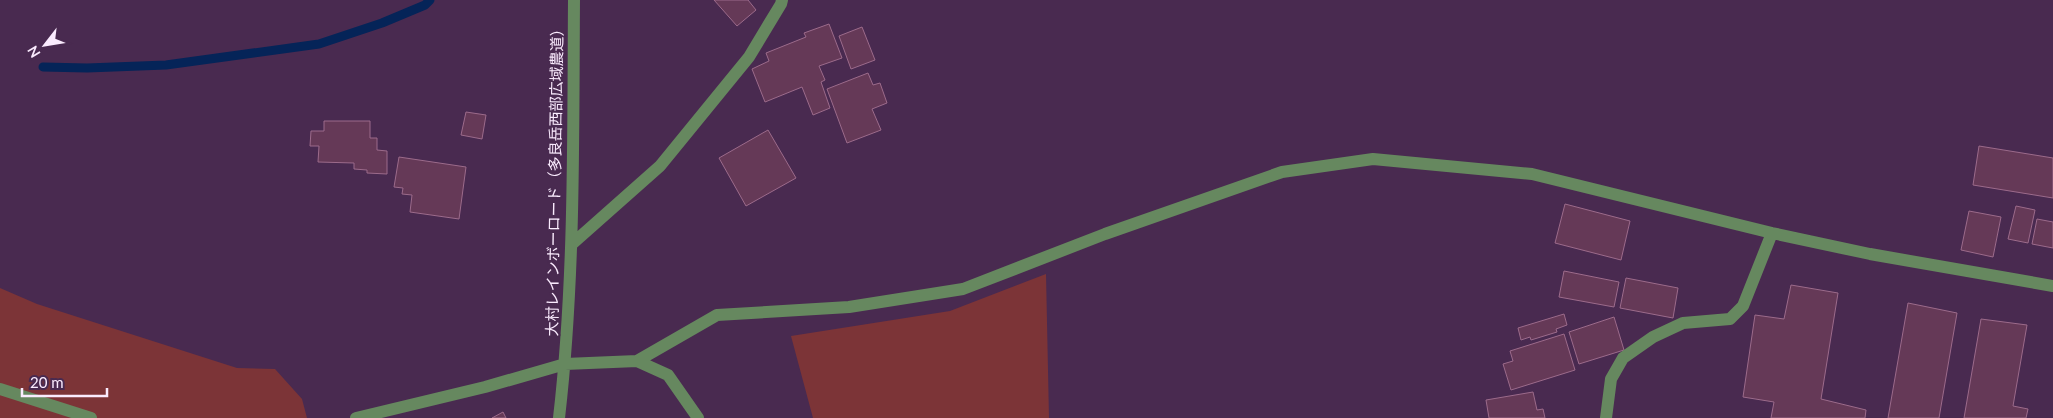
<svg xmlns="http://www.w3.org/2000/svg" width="2053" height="418" font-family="Lato,'Noto Sans JP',sans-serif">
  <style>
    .green { fill: #7c3437 }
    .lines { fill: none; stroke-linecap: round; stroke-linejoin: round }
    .stream { stroke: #052458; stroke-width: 9 }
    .building { fill: #653957; stroke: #9c6b8b }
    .minor { stroke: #66885f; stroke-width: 12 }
    .labels { text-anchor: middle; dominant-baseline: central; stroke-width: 4; stroke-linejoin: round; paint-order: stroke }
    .street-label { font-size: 15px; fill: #faebfe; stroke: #492a50 }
  </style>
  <rect width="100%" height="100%" fill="#492a50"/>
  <path class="green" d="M 1046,274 L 1049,418 L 813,418 L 791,336 L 950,311 Z
    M 0,288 L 37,304 L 237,368 L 275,369 L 302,399 L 307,418 L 0,418 Z"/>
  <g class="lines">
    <path class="stream" d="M 43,67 L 87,68 L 166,65 L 319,44 L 382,23 L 425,5 L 430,0"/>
  </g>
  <path class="building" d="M 714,0 L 748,0 L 756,10 L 737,26 Z
    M 829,24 L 842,58 L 819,66 L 825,80 L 821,82 L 830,108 L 813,115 L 802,87 L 765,102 L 752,69 L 769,61 L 766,53 L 806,37 L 804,33 Z
    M 862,27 L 875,60 L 851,69 L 839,36 Z
    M 868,73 L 873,85 L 880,83 L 887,103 L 872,109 L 881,130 L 847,143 L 827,89 Z
    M 466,112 L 486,115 L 482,139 L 461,135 Z
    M 324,121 L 370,121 L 370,138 L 377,138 L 377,150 L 387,151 L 387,174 L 367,173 L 367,170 L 354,169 L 354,163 L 318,162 L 319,146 L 310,146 L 311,131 L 324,131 Z
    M 768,130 L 796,178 L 746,206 L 719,158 Z
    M 1979,146 L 2053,158 L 2053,198 L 1973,185 Z
    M 399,157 L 466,167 L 459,219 L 410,212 L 412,195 L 402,194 L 403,188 L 394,187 Z
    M 1565,204 L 1630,221 L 1621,260 L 1555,243 Z
    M 2016,206 L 2035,210 L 2028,243 L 2008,239 Z
    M 1969,211 L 2001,217 L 1993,257 L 1961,250 Z
    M 2037,219 L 2053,222 L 2053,248 L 2032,244 Z
    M 1564,271 L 1619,282 L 1614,307 L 1559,297 Z
    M 1626,278 L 1678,288 L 1673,318 L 1620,308 Z
    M 1791,285 L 1838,293 L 1821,399 L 1866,410 L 1865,418 L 1771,418 L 1774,402 L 1743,397 L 1755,315 L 1784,319 Z
    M 1908,303 L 1957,313 L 1939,418 L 1888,418 Z
    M 1564,314 L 1567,325 L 1556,329 L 1557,332 L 1531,340 L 1530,337 L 1521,340 L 1518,328 Z
    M 1614,317 L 1624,350 L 1579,364 L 1569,332 Z
    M 1981,319 L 2027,325 L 2013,406 L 2028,409 L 2026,418 L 1964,418 Z
    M 1564,334 L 1575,370 L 1511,390 L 1503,364 L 1513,361 L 1510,351 Z
    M 1533,392 L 1537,410 L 1543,409 L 1545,418 L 1489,418 L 1486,400 Z
    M 503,412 L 506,418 L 492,418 Z"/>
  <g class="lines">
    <path class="minor" d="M 572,244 L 660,166 L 749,57 L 781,4 L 782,0
      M 637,361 L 668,375 L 698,418
      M 0,389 L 91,418
      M 356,418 L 485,387 L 565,364 L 637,361 L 717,315 L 849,307 L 963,289 L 1105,234 L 1282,172 L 1373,159 L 1532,174 L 1772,233 L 1870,254 L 2053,286
      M 559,418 C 575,279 573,139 574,0
      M 1606,418 L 1611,379 L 1623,358 L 1653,337 L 1683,323 L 1730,319 L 1743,306 L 1772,233"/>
  </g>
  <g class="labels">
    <g class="street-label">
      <text transform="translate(554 179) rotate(-89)">大村レインボーロード（多良岳西部広域農道）</text>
    </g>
  </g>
  <g transform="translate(45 45) rotate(239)" stroke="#492a50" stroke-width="4" paint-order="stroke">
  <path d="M0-4L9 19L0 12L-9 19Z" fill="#faebfe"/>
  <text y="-8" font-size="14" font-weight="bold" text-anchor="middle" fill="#faebfe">N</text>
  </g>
  <path d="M22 388v8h85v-8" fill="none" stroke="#faebfe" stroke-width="2.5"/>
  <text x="30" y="388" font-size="15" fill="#faebfe" stroke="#492a50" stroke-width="4" paint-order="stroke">20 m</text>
</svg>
